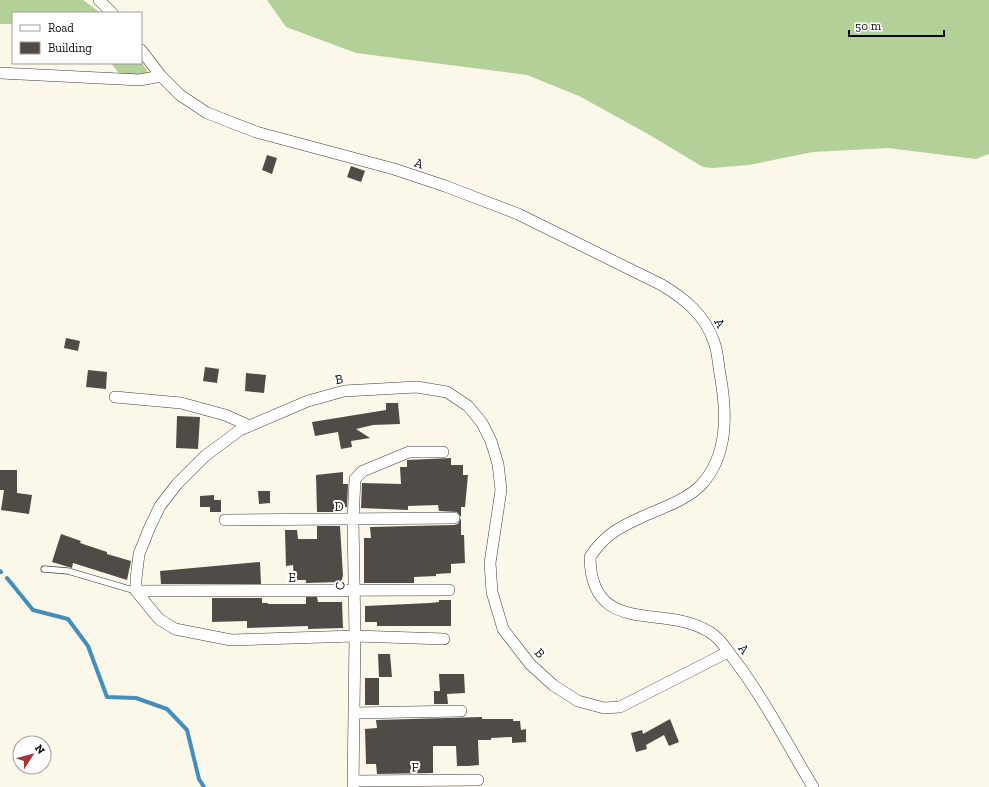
<svg xmlns="http://www.w3.org/2000/svg" width="989" height="787" font-family="'Zilla Slab',serif">
  <style>
    .forest { fill: #b3d099 }
    .lines { fill: none; stroke-linecap: round; stroke-linejoin: round }
    .stream { stroke: #448ebb; stroke-width: 4 }
    .building { fill: #514b48 }
    .service-casing { stroke: #3d3d3d; stroke-width: 7 }
    .minor-casing { stroke: #3d3d3d; stroke-width: 12 }
    .service { stroke: #fff; stroke-width: 5.5 }
    .minor { stroke: #fff; stroke-width: 11 }
    .labels { text-anchor: middle; dominant-baseline: central; stroke-width: 4; stroke-linejoin: round; paint-order: stroke }
    .street-label { font-size: 13px; fill: #0a0a0a; stroke: #fff }
  </style>
  <rect width="100%" height="100%" fill="#fcf8e9"/>
  <path class="forest" d="M 0,0 L 83,0 L 101,13 L 13,13 L 13,24 L 0,24 Z
    M 267,0 L 989,0 L 989,154 L 976,159 L 888,148 L 813,152 L 749,165 L 713,168 L 703,167 L 648,134 L 579,96 L 527,75 L 356,53 L 286,27 Z
    M 141,61 L 148,73 L 121,76 L 111,63 L 141,63 Z"/>
  <g class="lines">
    <path class="stream" d="M 0,571 L 1,572
      M 7,578 L 33,610 L 68,619 L 88,646 L 107,697 L 136,698 L 167,709 L 187,730 L 199,779 L 204,787"/>
  </g>
  <path class="building" d="M 267,155 L 277,158 L 272,174 L 262,170 Z
    M 351,166 L 365,171 L 361,182 L 347,177 Z
    M 66,338 L 80,341 L 78,351 L 64,348 Z
    M 205,367 L 219,369 L 217,383 L 203,381 Z
    M 88,370 L 107,372 L 106,389 L 86,387 Z
    M 246,373 L 266,375 L 264,393 L 245,391 Z
    M 386,403 L 398,403 L 400,424 L 373,425 L 356,429 L 370,438 L 351,441 L 352,447 L 341,449 L 338,432 L 315,436 L 312,422 L 386,410 Z
    M 177,416 L 200,417 L 198,449 L 176,448 Z
    M 451,458 L 451,465 L 463,465 L 463,475 L 468,475 L 465,507 L 461,507 L 461,517 L 457,512 L 439,511 L 438,505 L 408,506 L 408,510 L 361,508 L 362,483 L 401,484 L 400,467 L 407,467 L 407,460 Z
    M 0,470 L 17,470 L 17,493 L 32,495 L 29,514 L 1,510 L 4,490 L 0,490 Z
    M 343,472 L 343,484 L 348,484 L 347,507 L 344,507 L 344,510 L 339,510 L 339,512 L 317,512 L 316,475 Z
    M 258,491 L 270,491 L 270,503 L 259,504 Z
    M 214,495 L 214,500 L 221,500 L 221,512 L 210,512 L 210,507 L 200,507 L 200,496 Z
    M 461,518 L 461,535 L 464,535 L 465,563 L 451,564 L 451,573 L 436,574 L 436,576 L 414,577 L 414,583 L 364,583 L 364,538 L 371,538 L 370,527 L 454,525 L 458,524 Z
    M 317,526 L 340,526 L 343,576 L 341,582 L 306,583 L 306,580 L 294,580 L 293,565 L 286,566 L 285,530 L 297,530 L 298,539 L 317,539 Z
    M 61,534 L 81,541 L 80,543 L 107,552 L 107,554 L 131,561 L 127,580 L 73,563 L 72,568 L 52,562 Z
    M 260,562 L 261,584 L 161,584 L 160,571 Z
    M 306,597 L 317,597 L 318,602 L 342,602 L 343,628 L 308,629 L 308,626 L 247,628 L 247,621 L 212,622 L 212,598 L 262,598 L 262,603 L 268,603 L 268,604 L 306,604 Z
    M 439,600 L 451,600 L 451,626 L 377,626 L 377,622 L 365,622 L 365,606 L 430,603 L 439,602 Z
    M 378,654 L 390,654 L 392,677 L 379,677 Z
    M 439,674 L 464,674 L 465,693 L 447,694 L 448,704 L 434,704 L 434,691 L 440,691 Z
    M 365,678 L 379,678 L 379,705 L 365,705 Z
    M 482,717 L 482,719 L 513,719 L 513,721 L 520,721 L 521,730 L 526,729 L 526,742 L 512,743 L 512,737 L 491,738 L 491,740 L 478,740 L 479,765 L 468,766 L 457,766 L 456,746 L 433,746 L 433,773 L 377,774 L 376,764 L 366,764 L 365,729 L 377,728 L 376,720 Z
    M 670,719 L 679,742 L 669,746 L 664,735 L 646,745 L 647,749 L 636,752 L 631,733 L 642,730 L 643,734 Z"/>
  <g class="lines">
    <defs>
      <path id="service" d="M 44,569 L 68,571 L 136,591"/>
      <path id="minor" d="M 99,0 L 112,13
        M 141,50 L 161,76 L 180,95 L 207,113 L 256,132 L 394,169 L 445,186 L 518,214 L 662,285 C 685,299 705,315 714,342 C 718,352 718,364 720,374 C 727,412 729,456 700,486 C 686,500 662,508 644,516 C 620,527 605,534 590,557 C 591,639 666,602 711,633 C 721,639 726,649 733,658 C 764,698 787,744 813,787
        M 0,73 L 140,80 L 161,76
        M 115,397 L 181,403 L 225,415 L 250,426
        M 225,520 L 454,518
        M 136,591 L 449,590
        M 444,639 L 355,636 L 231,640 L 175,629 L 159,619 L 136,591 L 136,579 L 139,554 L 149,529 L 160,506 L 177,484 L 205,456 L 240,430 L 308,401 L 344,391 L 417,387 L 447,392 L 468,406 L 482,423 L 491,441 L 498,464 L 501,490 L 490,563 L 492,592 L 503,629 L 530,664 L 553,685 L 578,701 L 604,708 L 620,707 L 728,652
        M 354,713 L 461,711
        M 353,781 L 478,780
        M 353,787 L 355,636 L 353,520 L 355,479 L 363,471 L 409,452 L 443,452"/>
    </defs>
    <use href="#service" class="service-casing"/>
    <use href="#minor" class="minor-casing"/>
    <use href="#service" class="service"/>
    <use href="#minor" class="minor"/>
  </g>
  <g class="labels">
    <g class="street-label">
      <text transform="translate(419 163) rotate(19)">A</text>
      <text transform="translate(720 323) rotate(62)">A</text>
      <text transform="translate(339 379) rotate(-11)">B</text>
      <text x="339" y="506">D</text>
      <text x="292" y="577">E</text>
      <text transform="translate(340 586) rotate(-91)">C</text>
      <text transform="translate(744 649) rotate(53)">A</text>
      <text transform="translate(540 653) rotate(49)">B</text>
      <text transform="translate(415 767) rotate(-1)">F</text>
    </g>
  </g>
  <rect x="12" y="12" width="130" height="52" fill="#ffffff" stroke="#9d9d9d"/>
  <rect x="20" y="25" width="20" height="6" fill="#ffffff" stroke="#9d9d9d"/>
  <text x="48" y="32" font-size="12" fill="#0a0a0a">Road</text>
  <rect x="20" y="42" width="20" height="12" fill="#514b48" stroke="#9d9d9d"/>
  <text x="48" y="52" font-size="12" fill="#0a0a0a">Building</text>
  <g transform="translate(32 755) rotate(54)"><circle r="19" fill="#ffffff" stroke="#9d9d9d"/>
  <path d="M0-3L7 15L0 10L-7 15Z" fill="#a8343b"/>
  <text y="-6" font-size="11" font-weight="bold" text-anchor="middle" fill="#0a0a0a">N</text>
  </g>
  <path d="M849 30v6h95v-6" fill="none" stroke="#0a0a0a" stroke-width="2"/>
  <text x="855" y="30" font-size="12" fill="#0a0a0a" stroke="#ffffff" stroke-width="3" paint-order="stroke">50 m</text>
</svg>
